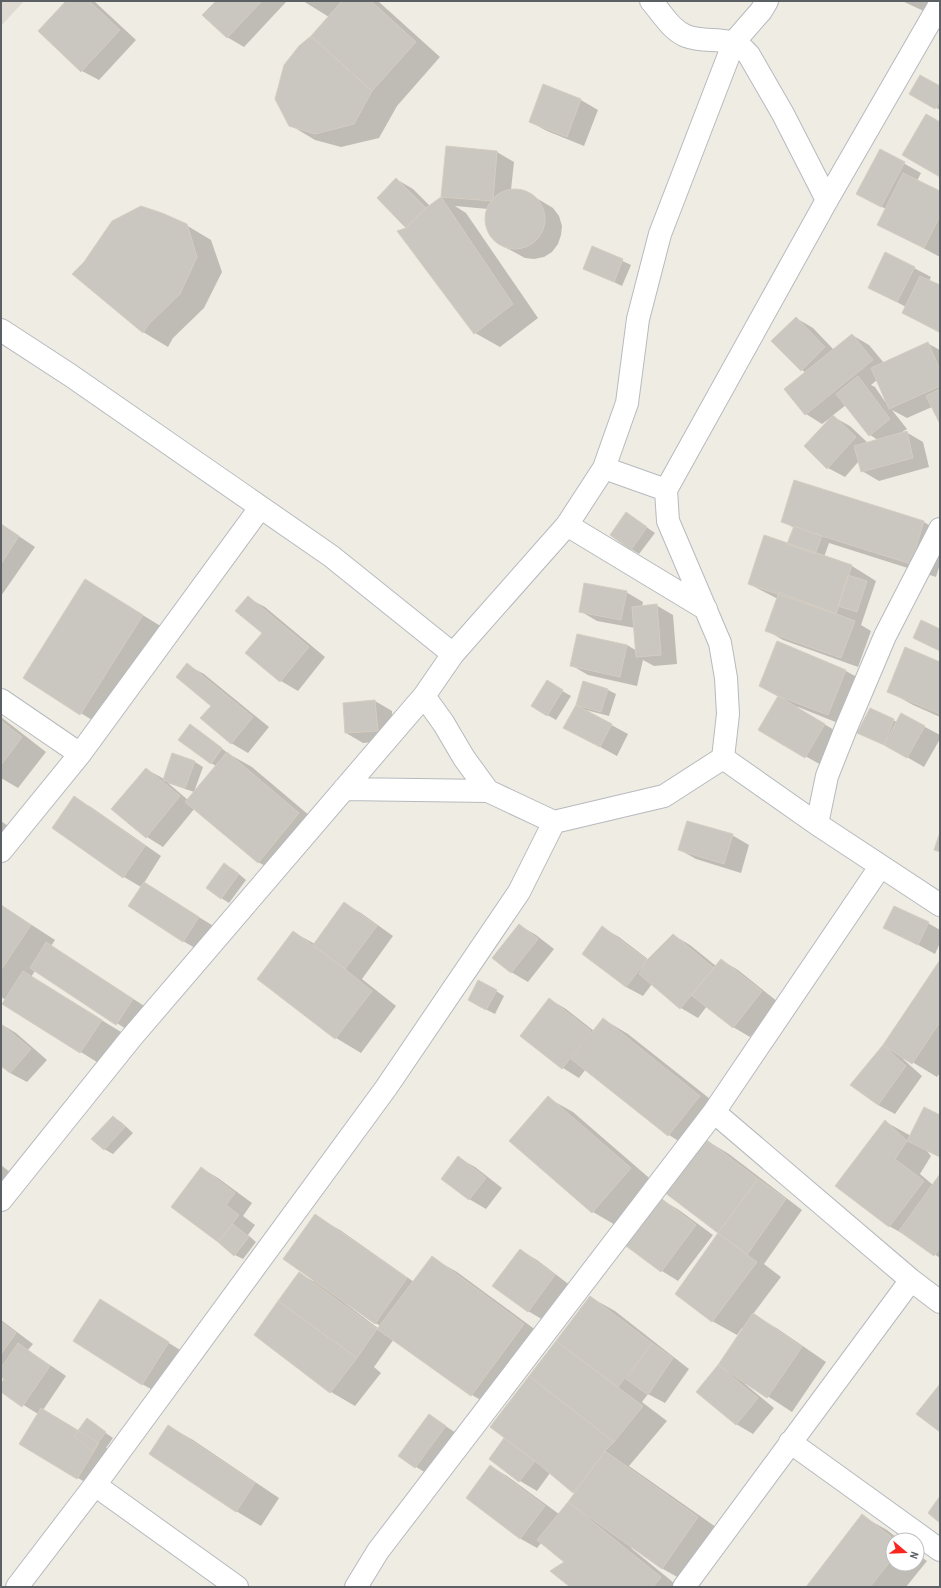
<svg xmlns="http://www.w3.org/2000/svg" width="941" height="1588" font-family="'Archivo Narrow',sans-serif">
  <style>
    .education { fill: #dfdbd2 }
    .shadow { fill: #0003; fill-rule: evenodd }
    .building { fill: #cac6c0; stroke: #d5cdc1 }
    .lines { fill: none; stroke-linecap: round; stroke-linejoin: round }
    .minor-casing { stroke: #b6babe; stroke-width: 24 }
    .minor { stroke: #fff; stroke-width: 22 }
  </style>
  <rect width="100%" height="100%" fill="#efece3"/>
  <path class="education" d="M 1,1 L 24,1 L 1,26 Z"/>
  <path class="shadow" d="M 67,1 L 94,1 L 136,40 L 99,80 L 82,71 Z
    M 217,1 L 287,1 L 244,47 L 227,37 Z
    M 303,1 L 378,1 L 440,57 L 397,106 L 379,138 L 341,147 L 315,140 L 290,125 L 312,36 L 329,17 Z
    M 902,1 L 934,1 L 928,13 Z
    M 544,86 L 581,100 L 598,110 L 584,146 L 547,131 L 530,122 Z
    M 940,88 L 940,110 L 911,94 Z
    M 447,147 L 497,152 L 514,162 L 511,190 L 518,190 L 528,193 L 553,208 L 559,216 L 562,226 L 561,235 L 558,244 L 552,252 L 544,257 L 534,259 L 525,258 L 499,244 L 492,237 L 488,228 L 486,219 L 488,209 L 455,206 L 466,213 L 538,318 L 500,347 L 475,333 L 407,229 L 396,179 L 413,189 L 430,206 L 442,198 Z
    M 880,150 L 921,173 L 917,181 L 940,192 L 940,257 L 878,224 L 886,209 L 874,203 Z
    M 186,225 L 211,240 L 222,272 L 204,308 L 173,338 L 168,347 L 143,332 Z
    M 593,247 L 631,265 L 622,286 L 584,268 Z
    M 914,268 L 931,277 L 929,281 L 940,286 L 940,333 L 903,313 L 906,307 L 869,287 Z
    M 796,318 L 813,328 L 834,350 L 852,335 L 869,345 L 884,363 L 927,343 L 940,350 L 940,422 L 932,407 L 907,418 L 892,410 L 907,429 L 899,434 L 906,432 L 923,442 L 929,467 L 879,481 L 862,471 L 859,461 L 845,477 L 828,468 L 830,419 L 830,418 L 822,424 L 806,414 L 806,373 L 802,370 ZM 877,380 L 886,403 L 875,387 L 871,385 ZM 846,405 L 870,435 L 878,440 L 868,443 L 850,426 L 832,416 Z
    M 795,481 L 924,522 L 940,532 L 940,564 L 936,577 L 829,543 L 824,557 L 852,566 L 876,581 L 861,625 L 871,631 L 858,667 L 783,640 L 766,630 L 778,599 L 749,584 L 788,544 L 794,528 L 782,521 Z
    M 626,513 L 655,533 L 639,554 L 631,549 Z
    M 1,524 L 35,547 L 1,596 Z
    M 86,580 L 167,630 L 105,728 L 24,678 Z
    M 626,592 L 643,602 L 642,607 L 656,605 L 673,615 L 677,664 L 654,666 L 643,660 L 637,686 L 588,675 L 571,665 L 578,635 L 627,645 L 637,651 L 635,628 L 597,621 L 580,611 Z
    M 248,598 L 265,607 L 325,657 L 298,691 L 281,681 L 247,653 L 263,633 Z
    M 778,642 L 846,671 L 871,685 L 853,729 L 798,707 L 797,708 L 841,734 L 823,766 L 759,730 L 779,697 L 760,686 Z
    M 940,663 L 940,717 L 913,705 L 888,691 Z
    M 187,665 L 204,674 L 269,727 L 248,753 L 231,743 L 212,706 Z
    M 547,682 L 571,696 L 556,720 L 532,706 Z
    M 583,682 L 608,690 L 616,694 L 609,716 L 582,709 L 628,734 L 617,756 L 565,728 L 577,705 Z
    M 375,701 L 392,711 L 394,740 L 363,743 L 346,733 L 344,704 Z
    M 870,709 L 897,722 L 925,727 L 940,735 L 940,739 L 924,767 L 893,749 L 858,732 Z
    M 1,717 L 46,752 L 18,788 L 1,778 Z
    M 198,730 L 229,754 L 252,767 L 323,827 L 283,876 L 258,862 L 195,808 L 163,847 L 147,837 L 146,769 L 164,779 L 195,762 L 203,767 L 194,792 L 168,783 L 188,800 L 216,766 L 211,763 Z
    M 74,798 L 91,807 L 161,856 L 144,883 L 215,927 L 200,951 L 183,941 L 141,887 L 124,877 L 53,828 Z
    M 1,821 L 8,826 L 1,836 Z
    M 732,835 L 749,845 L 741,873 L 696,859 L 680,850 Z
    M 233,869 L 246,880 L 229,903 L 221,898 Z
    M 344,903 L 361,913 L 393,936 L 362,979 L 396,1006 L 361,1053 L 336,1038 L 258,979 L 293,932 L 315,944 Z
    M 1,905 L 55,940 L 51,946 L 149,1009 L 134,1034 L 35,971 L 31,977 L 126,1035 L 105,1067 L 3,1004 L 6,1000 L 1,997 Z
    M 928,923 L 940,930 L 940,943 L 935,954 L 885,927 Z
    M 519,925 L 536,935 L 554,949 L 528,982 L 511,972 Z
    M 603,928 L 619,937 L 649,960 L 673,935 L 690,945 L 716,966 L 721,960 L 738,970 L 778,1002 L 750,1037 L 733,1027 L 707,1006 L 698,1018 L 681,1008 L 652,984 L 643,996 L 626,987 L 583,954 Z
    M 940,961 L 940,1073 L 937,1077 L 904,1057 L 903,1059 L 922,1076 L 895,1114 L 878,1105 L 852,1085 L 883,1045 Z
    M 496,991 L 504,996 L 495,1014 L 477,1005 Z
    M 549,999 L 566,1009 L 594,1031 L 603,1019 L 628,1034 L 724,1110 L 693,1150 L 669,1135 L 586,1069 L 579,1078 L 563,1068 L 521,1036 Z
    M 1,1024 L 16,1033 L 47,1060 L 27,1082 L 10,1073 L 1,1064 Z
    M 548,1098 L 573,1112 L 655,1183 L 617,1226 L 593,1212 Z
    M 940,1116 L 940,1157 L 927,1151 L 931,1156 L 920,1174 L 933,1185 L 940,1176 L 940,1258 L 914,1240 L 889,1226 L 886,1122 L 911,1136 Z
    M 113,1117 L 121,1122 L 133,1133 L 113,1154 L 104,1149 Z
    M 704,1139 L 729,1154 L 802,1210 L 764,1264 L 781,1277 L 753,1314 L 778,1329 L 826,1362 L 792,1412 L 746,1382 L 745,1384 L 774,1408 L 753,1434 L 736,1424 L 698,1392 L 720,1364 L 743,1329 L 742,1328 L 737,1335 L 712,1321 L 722,1236 Z
    M 459,1158 L 475,1167 L 502,1188 L 486,1209 L 469,1199 Z
    M 1,1165 L 16,1177 L 1,1196 Z
    M 201,1168 L 218,1178 L 252,1203 L 243,1216 L 255,1225 L 248,1235 L 256,1242 L 243,1259 L 235,1255 L 172,1206 Z
    M 662,1200 L 679,1210 L 713,1235 L 678,1281 L 662,1271 Z
    M 315,1216 L 340,1230 L 414,1282 L 432,1258 L 457,1272 L 548,1339 L 497,1410 L 472,1395 L 394,1339 L 374,1367 L 381,1373 L 355,1406 L 331,1392 L 299,1273 L 313,1281 L 313,1279 ZM 347,1303 L 375,1323 L 381,1326 L 379,1329 L 346,1304 Z
    M 520,1250 L 537,1260 L 571,1286 L 545,1321 L 528,1311 Z
    M 590,1297 L 615,1311 L 689,1369 L 665,1403 L 648,1394 L 642,1402 L 667,1421 L 629,1466 L 723,1532 L 688,1583 L 663,1569 L 632,1547 L 631,1548 L 679,1587 L 572,1587 L 566,1562 L 542,1542 L 537,1548 L 521,1539 L 467,1498 L 490,1466 L 507,1476 L 559,1514 L 575,1493 L 550,1473 L 537,1491 L 520,1481 L 490,1459 L 506,1438 L 491,1427 Z
    M 100,1300 L 193,1358 L 167,1398 L 142,1384 Z
    M 1,1320 L 33,1344 L 28,1350 L 66,1376 L 43,1410 L 79,1431 L 87,1420 L 113,1438 L 106,1448 L 115,1453 L 94,1487 L 78,1478 L 38,1414 L 1,1391 L 1,1385 L 5,1379 L 1,1376 Z
    M 429,1415 L 462,1437 L 433,1477 L 416,1467 L 400,1455 Z
    M 168,1426 L 193,1440 L 279,1498 L 261,1526 L 236,1511 Z
    M 862,1516 L 887,1530 L 900,1540 L 893,1540 L 893,1564 L 917,1564 L 917,1554 L 927,1561 L 906,1587 L 807,1587 Z"/>
  <path class="building" d="M 66,1 L 89,1 L 120,30 L 81,72 L 38,31 Z
    M 216,1 L 262,1 L 227,38 L 202,15 Z
    M 342,1 L 371,1 L 416,42 L 372,91 L 311,36 Z
    M 311,36 L 372,91 L 354,124 L 315,134 L 289,126 L 275,99 L 284,65 L 299,46 Z
    M 920,75 L 940,86 L 940,100 L 935,109 L 909,94 Z
    M 543,84 L 581,99 L 567,137 L 529,122 Z
    M 926,114 L 940,122 L 940,177 L 902,155 Z
    M 446,146 L 497,151 L 493,201 L 441,197 Z
    M 880,149 L 905,162 L 881,207 L 856,194 Z
    M 903,173 L 940,191 L 940,216 L 924,248 L 877,225 Z
    M 396,178 L 426,208 L 406,228 L 377,198 Z
    M485 219a30 30 0 1 1 60 0a30 30 0 1 1-60 0Z
    M 441,197 L 513,304 L 474,334 L 397,231 L 406,228 L 426,208 Z
    M 141,206 L 162,213 L 187,224 L 197,257 L 180,294 L 149,324 L 143,333 L 72,274 L 84,262 L 112,221 Z
    M 592,246 L 623,259 L 614,282 L 583,269 Z
    M 885,252 L 915,267 L 897,302 L 868,288 Z
    M 920,276 L 940,285 L 940,332 L 902,313 Z
    M 796,317 L 825,347 L 801,371 L 771,341 Z
    M 852,334 L 873,360 L 805,415 L 784,389 Z
    M 928,342 L 940,370 L 940,386 L 889,409 L 871,368 Z
    M 858,376 L 890,419 L 869,436 L 836,394 Z
    M 940,389 L 940,424 L 926,396 Z
    M 833,415 L 856,437 L 827,469 L 804,446 Z
    M 907,431 L 913,458 L 861,472 L 854,446 Z
    M 794,480 L 924,521 L 911,564 L 822,536 L 781,522 Z
    M 626,512 L 647,527 L 631,550 L 610,535 Z
    M 1,524 L 19,536 L 1,564 Z
    M 794,526 L 822,536 L 815,554 L 787,544 Z
    M 764,535 L 852,565 L 836,614 L 748,584 Z
    M 848,575 L 867,581 L 857,612 L 838,606 Z
    M 85,579 L 143,615 L 80,715 L 23,678 Z
    M 584,583 L 627,591 L 621,620 L 579,612 Z
    M 779,592 L 855,621 L 841,658 L 765,631 Z
    M 248,596 L 309,647 L 280,682 L 245,653 L 262,633 L 235,611 Z
    M 657,604 L 661,655 L 636,657 L 632,607 Z
    M 921,620 L 940,629 L 940,651 L 913,638 Z
    M 577,634 L 627,645 L 620,677 L 570,666 Z
    M 777,641 L 846,670 L 828,715 L 778,696 L 759,686 Z
    M 905,647 L 940,662 L 940,714 L 887,692 Z
    M 187,663 L 253,717 L 231,744 L 200,718 L 211,706 L 176,677 Z
    M 547,680 L 563,690 L 547,716 L 531,706 Z
    M 583,681 L 608,689 L 601,712 L 576,705 Z
    M 778,696 L 825,724 L 805,758 L 758,730 Z
    M 375,700 L 378,731 L 345,733 L 343,703 Z
    M 576,705 L 612,724 L 600,747 L 563,728 Z
    M 870,708 L 894,719 L 884,745 L 857,733 Z
    M 901,713 L 925,726 L 907,758 L 884,745 Z
    M 1,721 L 22,737 L 1,765 Z
    M 190,724 L 222,748 L 211,764 L 178,740 Z
    M 227,752 L 299,813 L 258,863 L 185,802 Z
    M 172,753 L 195,761 L 185,788 L 163,780 Z
    M 146,768 L 180,796 L 146,838 L 111,809 Z
    M 74,796 L 145,846 L 123,878 L 52,828 Z
    M 687,821 L 733,834 L 724,864 L 678,850 Z
    M 940,832 L 940,852 L 934,850 Z
    M 224,863 L 239,874 L 221,899 L 206,888 Z
    M 144,882 L 199,917 L 183,942 L 128,906 Z
    M 344,902 L 377,926 L 345,969 L 313,945 Z
    M 1,905 L 31,925 L 1,970 Z
    M 894,906 L 929,922 L 918,945 L 883,928 Z
    M 519,924 L 538,939 L 511,973 L 492,958 Z
    M 602,926 L 647,960 L 626,987 L 582,954 Z
    M 293,931 L 345,969 L 372,991 L 335,1039 L 257,979 Z
    M 673,934 L 714,968 L 680,1009 L 639,974 L 647,960 Z
    M 46,942 L 133,999 L 116,1025 L 30,968 Z
    M 721,959 L 762,991 L 733,1028 L 691,995 Z
    M 940,960 L 940,1022 L 912,1064 L 883,1045 Z
    M 23,971 L 102,1020 L 80,1053 L 2,1004 Z
    M 478,980 L 497,990 L 486,1010 L 468,1000 Z
    M 549,998 L 591,1031 L 562,1069 L 520,1036 Z
    M 603,1018 L 700,1096 L 668,1136 L 571,1059 Z
    M 1,1024 L 31,1049 L 10,1073 L 1,1066 Z
    M 883,1045 L 906,1066 L 878,1105 L 850,1085 Z
    M 548,1096 L 631,1168 L 592,1213 L 509,1141 Z
    M 924,1107 L 940,1115 L 940,1157 L 907,1141 Z
    M 113,1116 L 125,1127 L 104,1150 L 91,1139 Z
    M 885,1120 L 907,1141 L 895,1159 L 924,1181 L 889,1227 L 835,1186 Z
    M 704,1138 L 758,1179 L 718,1233 L 664,1192 Z
    M 458,1156 L 486,1178 L 469,1200 L 441,1179 Z
    M 201,1167 L 235,1193 L 226,1205 L 239,1215 L 218,1242 L 171,1207 Z
    M 940,1174 L 940,1248 L 934,1256 L 899,1231 Z
    M 758,1179 L 786,1199 L 747,1255 L 718,1233 Z
    M 662,1199 L 696,1225 L 661,1272 L 626,1246 Z
    M 315,1214 L 407,1278 L 375,1324 L 283,1259 Z
    M 233,1224 L 249,1237 L 234,1256 L 218,1242 Z
    M 718,1233 L 757,1262 L 712,1322 L 675,1294 Z
    M 520,1249 L 555,1275 L 528,1312 L 492,1286 Z
    M 432,1256 L 524,1324 L 471,1396 L 377,1329 Z
    M 299,1272 L 377,1329 L 357,1358 L 278,1301 Z
    M 590,1296 L 652,1343 L 618,1387 L 556,1341 Z
    M 100,1299 L 169,1342 L 142,1385 L 73,1341 Z
    M 278,1301 L 357,1358 L 330,1393 L 254,1335 Z
    M 753,1313 L 802,1347 L 767,1398 L 718,1365 Z
    M 1,1322 L 16,1333 L 1,1354 Z
    M 556,1341 L 643,1406 L 614,1442 L 529,1376 Z
    M 18,1343 L 50,1366 L 22,1407 L 1,1392 L 1,1384 L 4,1379 L 1,1377 L 1,1368 Z
    M 652,1343 L 673,1358 L 648,1395 L 626,1379 Z
    M 718,1365 L 758,1398 L 736,1425 L 696,1392 Z
    M 529,1376 L 614,1442 L 605,1451 L 573,1493 L 535,1461 L 490,1427 Z
    M 940,1384 L 940,1432 L 916,1414 Z
    M 41,1408 L 99,1443 L 77,1479 L 19,1444 Z
    M 429,1414 L 446,1426 L 415,1468 L 398,1456 Z
    M 87,1418 L 106,1432 L 92,1451 L 74,1436 Z
    M 168,1425 L 255,1483 L 236,1512 L 149,1454 Z
    M 504,1438 L 535,1461 L 519,1482 L 489,1459 Z
    M 605,1451 L 698,1517 L 662,1569 L 568,1502 Z
    M 490,1465 L 545,1506 L 520,1539 L 466,1498 Z
    M 940,1496 L 940,1523 L 928,1513 Z
    M 568,1502 L 661,1577 L 653,1587 L 570,1587 L 550,1571 L 564,1562 L 537,1540 Z
    M 862,1514 L 895,1540 L 893,1540 L 893,1558 L 870,1587 L 806,1587 Z"/>
  <g class="lines">
    <defs>
      <path id="minor" d="M 651,1 C 662,13 671,30 686,36 C 709,45 730,32 749,55 L 783,114 L 827,200
        M 1,330 L 70,375 L 331,556 L 453,654
        M 604,468 L 666,490
        M 567,525 L 706,609
        M 424,696 L 444,724 L 464,758 L 488,791 L 554,822 L 664,796 L 723,758 L 728,714 L 726,678 L 720,643 L 668,521 L 666,490 L 827,200 L 940,4
        M 1,700 L 80,754
        M 723,758 L 817,824 L 940,905
        M 344,789 L 488,791
        M 817,824 L 827,776 L 846,728 L 885,636 L 940,529
        M 1,851 L 80,754 L 260,508
        M 714,1112 L 911,1280 L 940,1302
        M 1,1200 L 131,1038 L 424,696 L 453,654 L 567,525 L 604,468 L 627,403 L 638,319 L 660,234 L 734,42 L 761,11 L 767,1
        M 790,1442 L 940,1550
        M 95,1485 L 237,1587
        M 17,1587 L 95,1485 L 386,1088 L 519,892 L 554,822
        M 356,1587 L 378,1551 L 714,1112 L 880,867
        M 684,1587 L 911,1280"/>
    </defs>
    <use href="#minor" class="minor-casing"/>
    <use href="#minor" class="minor"/>
  </g>
  <rect width="941" height="1588" fill="none" stroke="#5b6065" stroke-width="4"/>
  <g transform="translate(905 1552) rotate(109)"><circle r="19" fill="#ffffff" stroke="#bdbfc1"/>
  <path d="M0-3L7 15L0 10L-7 15Z" fill="#f9251f"/>
  <text y="-6" font-size="11" font-weight="bold" text-anchor="middle" fill="#5b6065">N</text>
  </g>
</svg>
